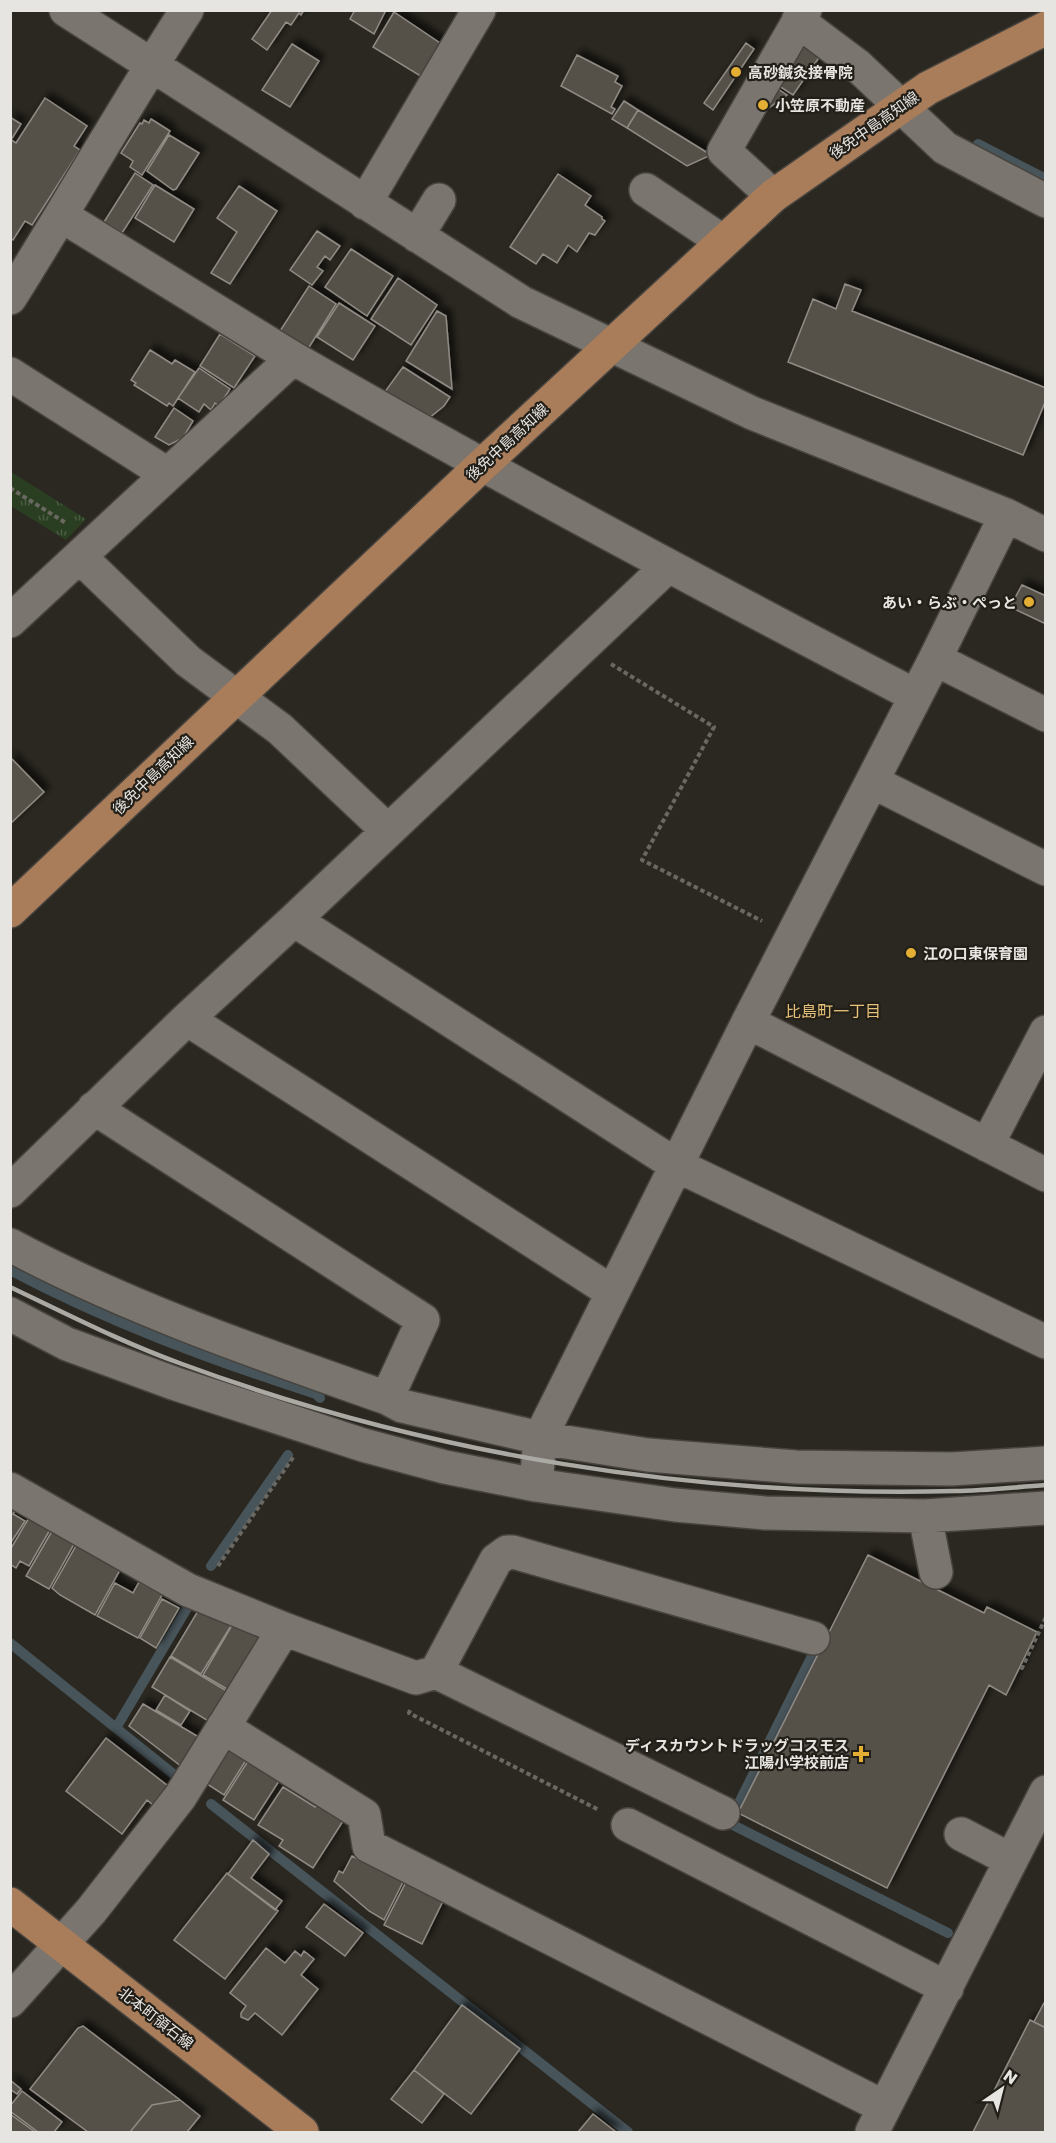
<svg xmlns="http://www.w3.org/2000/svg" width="1056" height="2143" font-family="Poppins,'Noto Sans JP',sans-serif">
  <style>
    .park { fill: url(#park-tufts) }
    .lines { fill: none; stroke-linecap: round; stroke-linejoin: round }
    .stream { stroke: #47545a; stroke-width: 10 }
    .building { fill: #55514a; stroke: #908b84; stroke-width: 1.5; filter: url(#shadow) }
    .minor-casing { stroke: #47433e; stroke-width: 36 }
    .major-casing { stroke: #47433e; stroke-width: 36 }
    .path { stroke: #6a6862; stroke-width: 4; stroke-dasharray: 4.5 3; stroke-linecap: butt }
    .minor { stroke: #7a756e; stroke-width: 33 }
    .major { stroke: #a97c5a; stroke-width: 33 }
    .rail { stroke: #aba9a4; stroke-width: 4.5 }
    .poi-dot { fill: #e4ae35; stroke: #221e18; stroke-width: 2 }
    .labels { text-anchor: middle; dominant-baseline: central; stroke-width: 4.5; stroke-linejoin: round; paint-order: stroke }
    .poi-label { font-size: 15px; font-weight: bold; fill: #e7e5e1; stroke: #221e18; text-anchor: start }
    .street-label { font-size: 15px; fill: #e7e5e1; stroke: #221e18 }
    .neighbourhood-label { font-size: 16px; fill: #e6c179; stroke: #221e18 }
  </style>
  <defs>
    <pattern id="park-tufts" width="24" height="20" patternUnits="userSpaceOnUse" patternTransform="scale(1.5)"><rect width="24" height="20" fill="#2a3f21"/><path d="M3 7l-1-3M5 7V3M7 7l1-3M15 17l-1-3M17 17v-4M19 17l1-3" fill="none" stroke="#495b41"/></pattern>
    <filter id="shadow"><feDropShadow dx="5.5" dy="-5.5" stdDeviation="3" flood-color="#0009"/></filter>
  </defs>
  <rect width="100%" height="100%" fill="#2b2821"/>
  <path class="park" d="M 10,472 L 11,472 L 86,519 L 66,540 L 11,506 Z"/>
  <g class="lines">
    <path class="stream" d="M 978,144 L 1046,179
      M 10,1270 C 108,1322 211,1360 316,1394 L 320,1398
      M 211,1566 L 288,1455
      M 10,1643 L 177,1777
      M 812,1656 L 729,1823 L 948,1933
      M 116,1728 L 190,1603
      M 211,1804 L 628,2132"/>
  </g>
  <path class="building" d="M 272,10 L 304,10 L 301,15 L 299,13 L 291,25 L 286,22 L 267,50 L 252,39 Z
    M 355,10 L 386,10 L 374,34 L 350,19 Z
    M 394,12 L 443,45 L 427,80 L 373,47 Z
    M 802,38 L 817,50 L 818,59 L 793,95 L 773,82 Z
    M 746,43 L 754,49 L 713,110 L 704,103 Z
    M 292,44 L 319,61 L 290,107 L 262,90 Z
    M 577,55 L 618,76 L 615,82 L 622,86 L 611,107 L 615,109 L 612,114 L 561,86 Z
    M 769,83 L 787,95 L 753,119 Z
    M 45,98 L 87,126 L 74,146 L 80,150 L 32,225 L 25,221 L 13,240 L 10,238 L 10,117 L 21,124 L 11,140 L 16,143 Z
    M 624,101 L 638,110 L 627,128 L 612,119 Z
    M 638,110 L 711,155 L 687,166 L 627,128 Z
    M 151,119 L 170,131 L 142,175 L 130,167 L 133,161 L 121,153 L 140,123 L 142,124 L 144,120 L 149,123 Z
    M 169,135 L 199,153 L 176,189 L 173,190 L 147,171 Z
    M 135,173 L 153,185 L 122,233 L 104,222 Z
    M 558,174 L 591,196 L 585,205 L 602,217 L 602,219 L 605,221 L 595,235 L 589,233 L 577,252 L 568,245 L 557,263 L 543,254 L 536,264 L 510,247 Z
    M 155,185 L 194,209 L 174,242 L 135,218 Z
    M 239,186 L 277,211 L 230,284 L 211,273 L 237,232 L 217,218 Z
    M 317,231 L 340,246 L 330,260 L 325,256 L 317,267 L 323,271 L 312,285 L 290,270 Z
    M 351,249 L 393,276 L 367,316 L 325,287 Z
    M 398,278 L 437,305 L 411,345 L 371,319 Z
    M 845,284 L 861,290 L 852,311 L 1046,388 L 1046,400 L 1023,455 L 788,362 L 813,299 L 836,309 Z
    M 309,286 L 336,304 L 308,349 L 280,331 Z
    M 339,303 L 375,326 L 353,360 L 317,337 Z
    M 437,311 L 446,316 L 452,389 L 406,361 Z
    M 220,334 L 255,356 L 234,388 L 200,366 Z
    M 150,350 L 172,364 L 175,360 L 195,372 L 173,406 L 169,403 L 167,406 L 134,385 L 136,383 L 131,380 Z
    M 403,367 L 450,397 L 444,406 L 424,422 L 384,393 Z
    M 199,368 L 230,389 L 219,406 L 215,403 L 211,410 L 204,404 L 199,412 L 178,398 Z
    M 174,408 L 193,421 L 183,438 L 169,445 L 155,437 Z
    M 1022,585 L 1046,596 L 1046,624 L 1010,607 Z
    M 10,757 L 44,792 L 10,824 Z
    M 10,1505 L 16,1509 L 13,1514 L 25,1521 L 10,1544 Z
    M 30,1516 L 51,1528 L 29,1566 L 20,1561 L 16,1568 L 10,1564 L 10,1550 Z
    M 52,1531 L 74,1544 L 49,1589 L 26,1576 Z
    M 77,1544 L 120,1570 L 95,1615 L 60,1595 L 52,1588 Z
    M 868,1555 L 984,1613 L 987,1607 L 1037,1632 L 1006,1695 L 989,1685 L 887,1888 L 738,1813 Z
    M 139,1582 L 162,1595 L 138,1638 L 97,1616 L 115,1583 L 133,1593 Z
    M 162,1599 L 179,1608 L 156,1648 L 140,1638 Z
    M 201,1606 L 234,1621 L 201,1674 L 171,1656 Z
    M 235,1620 L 266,1636 L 232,1692 L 203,1675 Z
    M 170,1657 L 230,1693 L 210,1722 L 152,1687 Z
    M 165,1695 L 190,1711 L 181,1725 L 156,1710 Z
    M 143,1704 L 202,1739 L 182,1767 L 129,1726 Z
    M 106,1738 L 168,1786 L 153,1805 L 147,1800 L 122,1834 L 66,1791 Z
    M 228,1744 L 248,1757 L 224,1795 L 204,1782 Z
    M 250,1758 L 281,1778 L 254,1820 L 223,1800 Z
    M 283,1787 L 315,1807 L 319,1802 L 345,1818 L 313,1868 L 279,1846 L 283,1840 L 258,1825 Z
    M 253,1840 L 269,1854 L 251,1878 L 282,1901 L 275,1910 L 228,1874 Z
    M 352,1856 L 400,1880 L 405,1878 L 384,1920 L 369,1911 L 334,1881 L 339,1871 L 343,1873 Z
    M 227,1873 L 278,1911 L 225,1979 L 174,1940 Z
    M 407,1880 L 444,1899 L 422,1944 L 384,1925 Z
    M 324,1904 L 363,1933 L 345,1956 L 306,1927 Z
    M 266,1948 L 285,1963 L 295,1951 L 301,1956 L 304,1951 L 314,1959 L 301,1975 L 318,1989 L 282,2035 L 255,2013 L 248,2020 L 241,2017 L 241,2013 L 246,2006 L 230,1993 Z
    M 1044,2003 L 1046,2003 L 1046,2028 L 1034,2022 Z
    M 462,2005 L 520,2049 L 471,2114 L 414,2070 Z
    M 1030,2020 L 1046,2028 L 1046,2132 L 973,2132 Z
    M 83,2026 L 180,2100 L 152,2105 L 130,2132 L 88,2132 L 30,2089 L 78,2028 Z
    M 414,2070 L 444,2094 L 422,2123 L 391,2099 Z
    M 10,2080 L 21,2089 L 17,2094 L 10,2089 Z
    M 22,2091 L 62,2122 L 54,2132 L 38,2132 L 10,2111 L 10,2106 Z
    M 180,2100 L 200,2116 L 187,2132 L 130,2132 L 152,2105 Z
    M 10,2114 L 35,2132 L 10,2132 Z
    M 593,2114 L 616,2132 L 578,2132 Z"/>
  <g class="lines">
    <defs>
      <path id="minor" d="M 66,10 L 521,302 L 752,413 L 1006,515 L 1046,535
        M 798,21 L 858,66 L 945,148 L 1046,201
        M 646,190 L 722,241
        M 773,196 L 724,151 L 805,10
        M 365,203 L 479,10
        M 417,236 L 439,200
        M 10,298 C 70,203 125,105 187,10
        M 293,358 C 498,476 706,587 916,696
        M 10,374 L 167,474
        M 80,557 L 188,661 L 280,729 L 388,831
        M 10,621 L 293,358 L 62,216
        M 935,659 L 1046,715
        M 873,782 L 1046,869
        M 294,920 L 676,1165 L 1046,1342
        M 187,1019 L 612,1292
        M 748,1022 L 1046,1175
        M 94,1108 L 423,1320 L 387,1398
        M 987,1145 L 1046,1032
        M 10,1191 L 187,1019 L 294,920 L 667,567
        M 10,1245 C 130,1309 259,1353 387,1398 L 402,1406 L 540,1438 L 648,1455 L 796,1467 L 952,1469 L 1046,1463
        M 10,1314 L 67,1344 L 176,1384 L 363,1445 L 445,1467 L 536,1485 L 675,1505 L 765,1513 L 925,1516 L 1046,1508
        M 536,1485 L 540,1438 L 748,1022 L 935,659 L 1006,515
        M 10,1489 L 188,1590 L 284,1629 L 416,1678 L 436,1672 L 496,1560 L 507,1552 L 513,1552 L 813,1638
        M 925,1516 L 936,1572
        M 436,1672 L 723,1813
        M 223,1727 L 364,1815 L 369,1846 L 884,2107
        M 628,1825 L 947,1988
        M 961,1834 L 1011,1860
        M 10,2001 L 91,1911 L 180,1797 L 284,1629
        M 872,2132 L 1046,1792"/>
      <path id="major" d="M 10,911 L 481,466 L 773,196 L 928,88 L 1046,28
        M 10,1904 L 302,2132"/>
    </defs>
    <use href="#minor" class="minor-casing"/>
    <use href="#major" class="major-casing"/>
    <path class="path" d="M 10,488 L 66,523
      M 611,664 L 714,727 L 642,860 L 762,921
      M 218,1566 L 294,1456
      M 1021,1667 L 1022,1668 L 1046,1617
      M 410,1710 L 409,1713 L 599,1810"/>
    <use href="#minor" class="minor"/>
    <use href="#major" class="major"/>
    <path class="rail" d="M 10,1287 C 67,1314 123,1343 182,1364 C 426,1454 695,1498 955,1491 C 985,1491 1015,1487 1046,1485"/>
  </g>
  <g class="poi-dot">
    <circle cx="736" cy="72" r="6"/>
    <circle cx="763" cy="105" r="6"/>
    <circle cx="1029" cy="602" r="6"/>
    <circle cx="911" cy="953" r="6"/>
    <path d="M858 1745h6v6h6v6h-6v6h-6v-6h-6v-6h6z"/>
  </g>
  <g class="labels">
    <g class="poi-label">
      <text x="748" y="72">高砂鍼灸接骨院</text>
      <text x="775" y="105">小笠原不動産</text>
      <text x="1017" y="602" text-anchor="end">あい・らぶ・ぺっと</text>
      <text x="923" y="953">江の口東保育園</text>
      <text x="849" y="1745" text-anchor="end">ディスカウントドラッグコスモス<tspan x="849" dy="17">江陽小学校前店</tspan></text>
    </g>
    <g class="street-label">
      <text transform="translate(874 125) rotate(-35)">後免中島高知線</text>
      <text transform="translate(507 442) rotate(-43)">後免中島高知線</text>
      <text transform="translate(153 775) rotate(-44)">後免中島高知線</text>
      <text transform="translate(156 2018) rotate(38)">北本町領石線</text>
    </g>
    <g class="neighbourhood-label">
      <text x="833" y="1011">比島町一丁目</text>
    </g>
  </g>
  <rect width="1056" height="2143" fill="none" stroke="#e7e5e1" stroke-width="24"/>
  <g transform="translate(1002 2089) rotate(35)" stroke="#221e18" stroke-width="4.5" paint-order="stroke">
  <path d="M0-4.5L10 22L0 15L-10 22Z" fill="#e7e5e1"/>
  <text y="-9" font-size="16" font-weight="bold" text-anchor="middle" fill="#e7e5e1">N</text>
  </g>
</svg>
